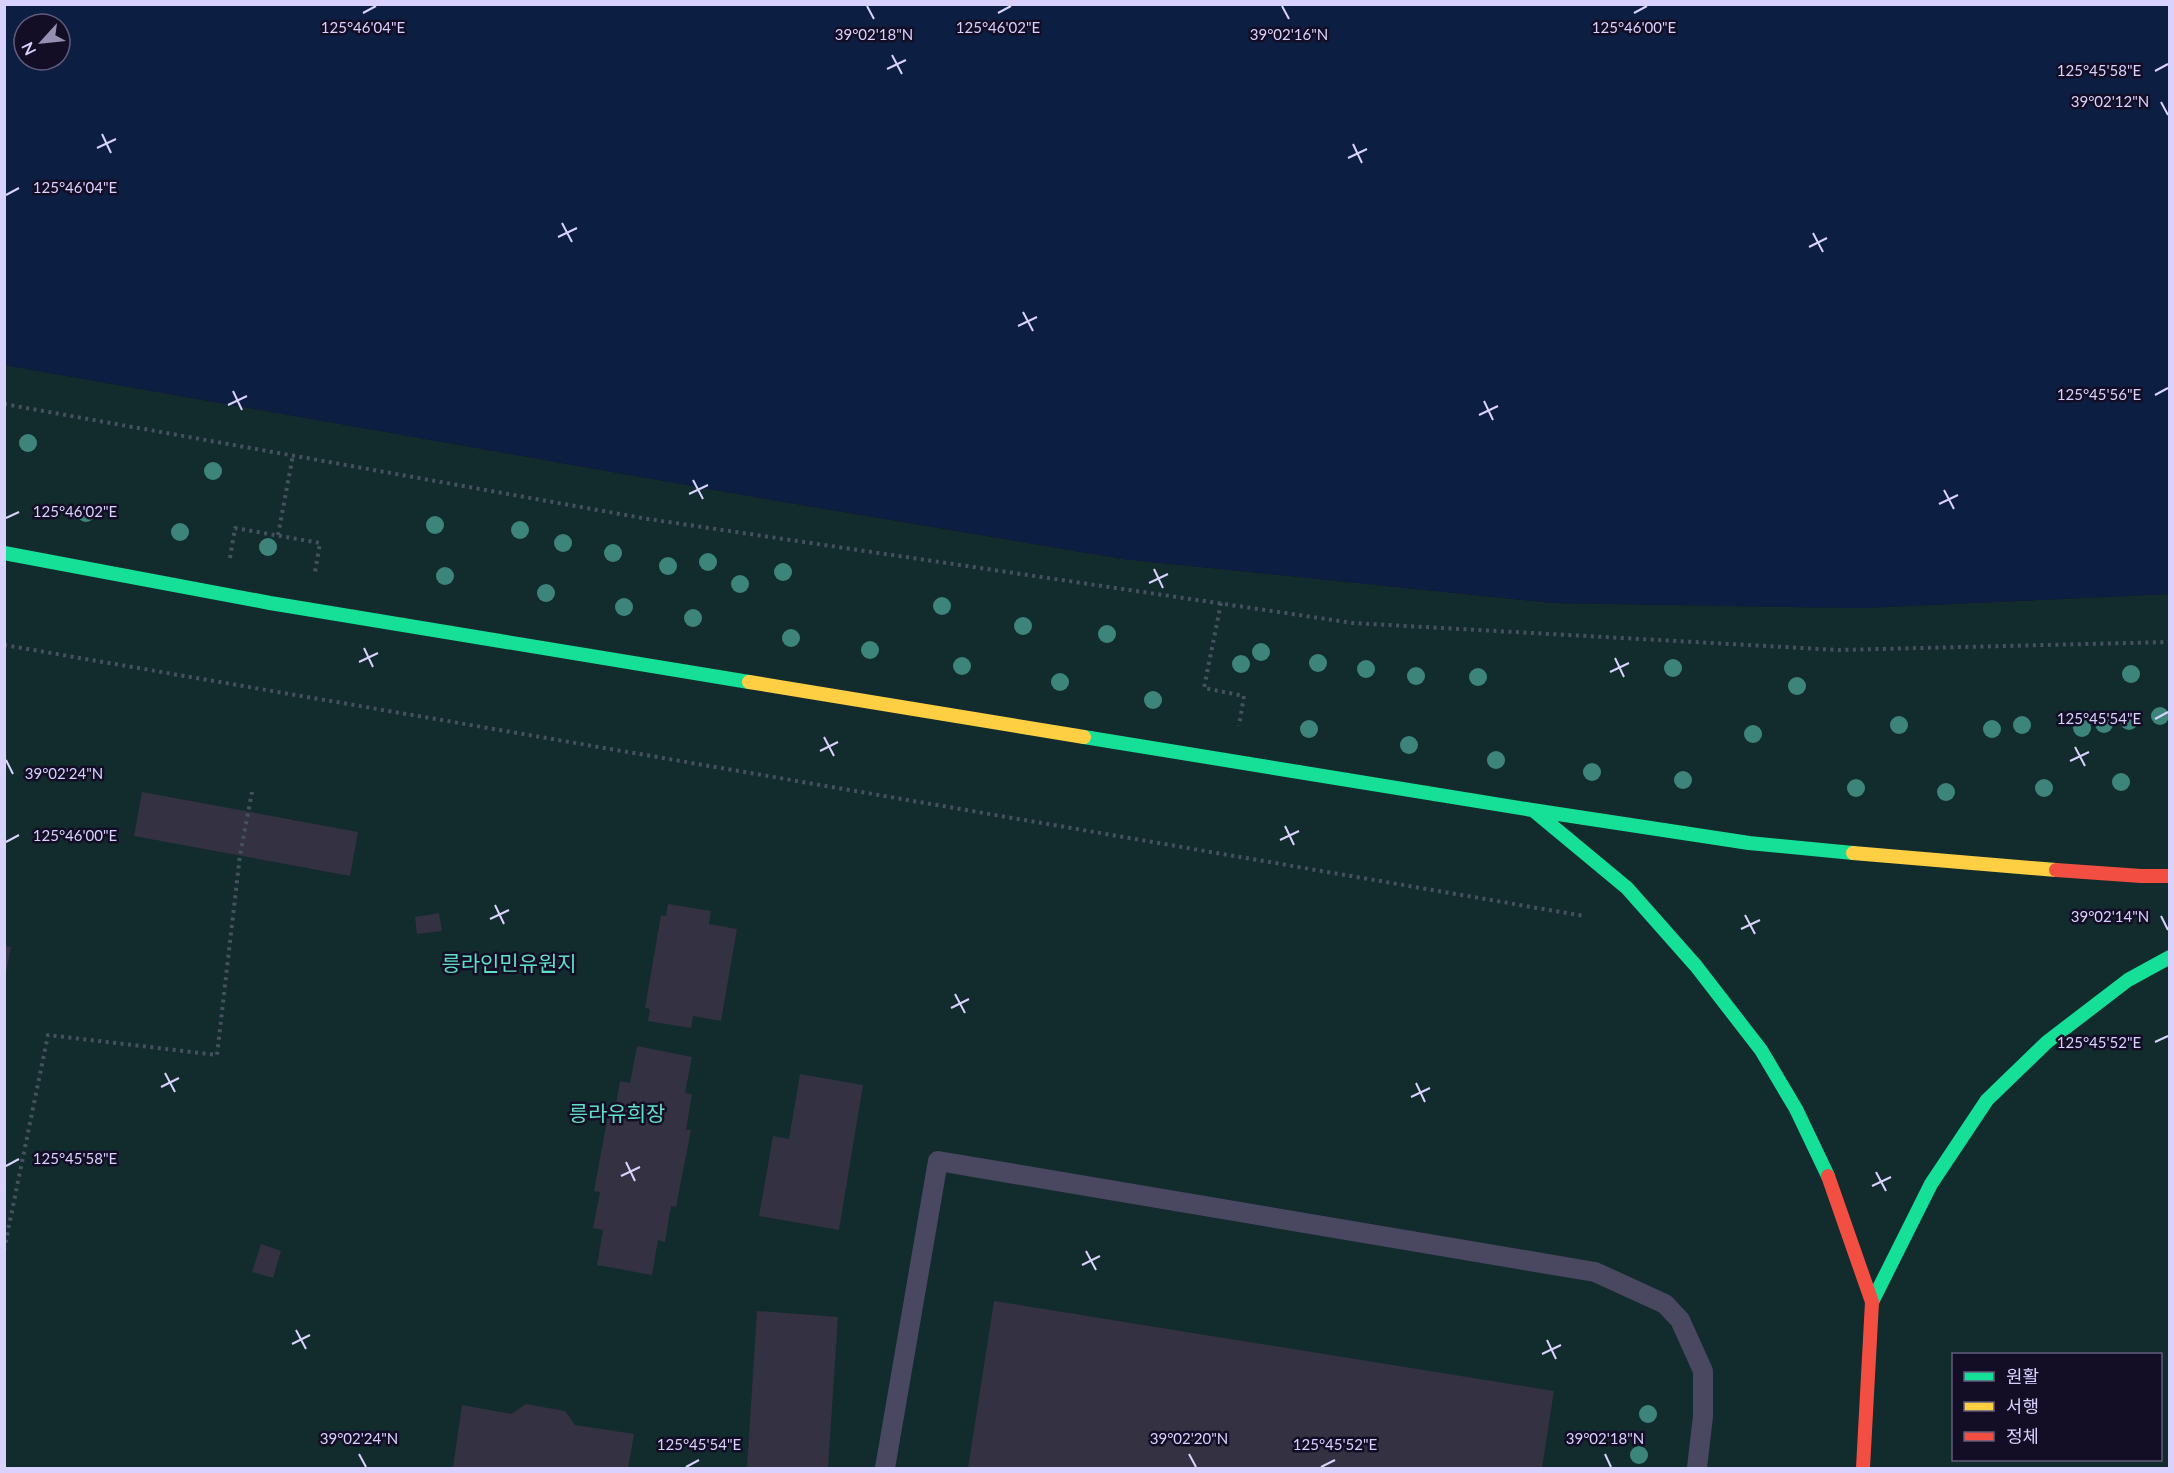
<svg xmlns="http://www.w3.org/2000/svg" width="2174" height="1473" font-family="Lato,'Noto Sans KR',sans-serif">
<style>
.green{fill:#122b2d;fill-rule:evenodd}
.water{fill:#0d1e43;fill-rule:evenodd}
.building{fill:#343142}
.lines{fill:none;stroke-linecap:round;stroke-linejoin:round}
.path{stroke:#465160;stroke-width:4;stroke-dasharray:3 4.5;stroke-linecap:butt}
.lane{stroke:#4a4861;stroke-width:20}
.fast{stroke:#16e098;stroke-width:14}
.slow{stroke:#ffcf43;stroke-width:14}
.jam{stroke:#f24e42;stroke-width:14}
.tree{fill:#3d847a}
.ticks{fill:none;stroke:#d9d2ff;stroke-width:2}
.labels{text-anchor:middle;stroke-width:5;stroke-linejoin:round;paint-order:stroke}
.park-label{font-size:21px;fill:#5de0c4;stroke:#130e25}
.ticks-label{font-size:15px;text-anchor:middle;fill:#d9d2ff;stroke:#130e25;stroke-width:5;stroke-linejoin:round;paint-order:stroke}
</style>
<rect width="100%" height="100%" fill="#161320"/>
<path class="green" d="M5,365L767,499L1123,559L1553,603L1861,608L2169,594V1468H5ZM1954,1354H2160V1460H1954Z"/>
<path class="water" d="M4,5H2169V594L1861,608L1553,603L1123,559L767,499L5,365ZM24,24H60V60H24Z"/>
<path class="building" d="M142,792L358,832L350,876L134,836Z
M668,904L711,911L709,924L737,929L721,1021L693,1016L691,1028L648,1021L650,1009L645,1008L661,915L666,916Z
M439,913L442,931L417,934L415,917Z
M5,946L11,947L6,973H5Z
M637,1046L692,1057L685,1093L692,1094L686,1130H691L676,1207L671,1206L665,1242L658,1240L652,1275L597,1265L603,1230L593,1228L600,1192L594,1191L608,1115L614,1116L620,1081L630,1083Z
M800,1074L863,1085L839,1230L759,1216L773,1136L789,1139Z
M261,1244L281,1251L273,1278L252,1272Z
M994,1301L1554,1391L1542,1468H968Z
M757,1311L838,1317L828,1468H747Z
M526,1404L565,1411L575,1425L634,1434L628,1468L453,1467L462,1405L511,1414Z"/>
<g class="lines">
<path class="path" d="M4,404L648,519L1353,623L1838,650L2170,642
M278,535L293,455
M230,558L235,528L320,543L315,572
M1221,603L1204,688L1244,696L1239,726
M4,645L1584,916
M4,1250L48,1035L217,1055L240,855L252,792"/>
<path class="lane" d="M885,1468L938,1161L1595,1272L1665,1304L1680,1320L1703,1371V1416L1697,1468"/>
<path class="fast" d="M4,553L270,603L749,682
M1084,737L1532,810L1749,843L1853,853
M1533,810L1627,888L1696,966L1761,1050L1796,1109L1828,1176
M1872,1302L1931,1184L1987,1100L2047,1042L2128,980L2170,957"/>
<path class="slow" d="M749,682L1084,737
M1853,853L2056,870"/>
<path class="jam" d="M2056,870L2141,876H2170
M1828,1176L1872,1302L1863,1468"/>
</g>
<g class="tree">
<circle cx="28" cy="443" r="9"/>
<circle cx="213" cy="471" r="9"/>
<circle cx="86" cy="513" r="9"/>
<circle cx="435" cy="525" r="9"/>
<circle cx="520" cy="530" r="9"/>
<circle cx="180" cy="532" r="9"/>
<circle cx="563" cy="543" r="9"/>
<circle cx="268" cy="547" r="9"/>
<circle cx="613" cy="553" r="9"/>
<circle cx="708" cy="562" r="9"/>
<circle cx="668" cy="566" r="9"/>
<circle cx="783" cy="572" r="9"/>
<circle cx="445" cy="576" r="9"/>
<circle cx="740" cy="584" r="9"/>
<circle cx="546" cy="593" r="9"/>
<circle cx="942" cy="606" r="9"/>
<circle cx="624" cy="607" r="9"/>
<circle cx="693" cy="618" r="9"/>
<circle cx="1023" cy="626" r="9"/>
<circle cx="1107" cy="634" r="9"/>
<circle cx="791" cy="638" r="9"/>
<circle cx="870" cy="650" r="9"/>
<circle cx="1261" cy="652" r="9"/>
<circle cx="1318" cy="663" r="9"/>
<circle cx="1241" cy="664" r="9"/>
<circle cx="962" cy="666" r="9"/>
<circle cx="1673" cy="668" r="9"/>
<circle cx="1366" cy="669" r="9"/>
<circle cx="2131" cy="674" r="9"/>
<circle cx="1416" cy="676" r="9"/>
<circle cx="1478" cy="677" r="9"/>
<circle cx="1060" cy="682" r="9"/>
<circle cx="1797" cy="686" r="9"/>
<circle cx="1153" cy="700" r="9"/>
<circle cx="2160" cy="716" r="9"/>
<circle cx="2129" cy="721" r="9"/>
<circle cx="2104" cy="724" r="9"/>
<circle cx="1899" cy="725" r="9"/>
<circle cx="2022" cy="725" r="9"/>
<circle cx="2082" cy="728" r="9"/>
<circle cx="1309" cy="729" r="9"/>
<circle cx="1992" cy="729" r="9"/>
<circle cx="1753" cy="734" r="9"/>
<circle cx="1409" cy="745" r="9"/>
<circle cx="1496" cy="760" r="9"/>
<circle cx="1592" cy="772" r="9"/>
<circle cx="1683" cy="780" r="9"/>
<circle cx="2121" cy="782" r="9"/>
<circle cx="1856" cy="788" r="9"/>
<circle cx="2044" cy="788" r="9"/>
<circle cx="1946" cy="792" r="9"/>
<circle cx="1648" cy="1414" r="9"/>
<circle cx="1639" cy="1455" r="9"/>
</g>
<path class="ticks" d="M867,6L874,19M1282,6L1289,19M363,13L376,6M998,13L1011,6M1634,13L1647,6M892,55L902,74M887,69L906,60M2155,71L2168,64M2161,102L2168,115M102,134L111,153M1353,144L1362,163M97,148L116,139M1348,158L1367,149M6,195L19,188M562,223L572,242M1813,233L1823,252M558,237L577,228M1809,247L1827,238M1023,312L1033,331M1018,326L1037,317M233,391L242,410M2155,395L2168,388M1484,401L1493,420M228,405L247,396M1479,415L1498,406M693,480L703,499M1944,490L1954,509M689,494L708,485M1939,504L1958,495M6,518L19,512M1154,569L1163,588M1149,583L1168,574M364,648L373,667M1615,658L1624,677M359,662L378,653M1610,672L1629,663M2155,719L2168,712M824,737L834,756M2075,747L2085,766M820,751L838,742M6,760L13,774M2070,761L2089,752M1285,826L1294,845M1280,840L1299,831M6,842L19,835M495,905L504,924M1745,915L1755,934M2161,916L2168,930M490,919L509,910M1741,929L1760,920M955,994L965,1013M951,1008L969,999M2155,1042L2168,1036M165,1073L175,1092M1416,1083L1425,1102M161,1087L179,1078M1411,1097L1430,1088M626,1162L635,1181M6,1166L19,1159M1876,1172L1886,1191M621,1176L640,1167M1872,1186L1891,1177M1086,1251L1096,1270M1082,1265L1100,1256M296,1330L306,1349M1547,1340L1556,1359M292,1344L310,1335M1542,1354L1561,1345M359,1454L366,1467M1189,1454L1196,1467M1605,1454L1611,1467M686,1467L699,1460M1321,1467L1335,1460"/>
<g class="labels">
<g class="park-label">
<text x="509" y="971">릉라인민유원지</text>
<text x="617" y="1121">릉라유희장</text>
</g>
</g>
<g class="ticks-label">
<text x="363" y="33">125°46'04"E</text>
<text x="998" y="33">125°46'02"E</text>
<text x="1634" y="33">125°46'00"E</text>
<text x="874" y="40">39°02'18"N</text>
<text x="1289" y="40">39°02'16"N</text>
<text x="2099" y="76">125°45'58"E</text>
<text x="2110" y="107">39°02'12"N</text>
<text x="75" y="193">125°46'04"E</text>
<text x="2099" y="400">125°45'56"E</text>
<text x="75" y="517">125°46'02"E</text>
<text x="2099" y="724">125°45'54"E</text>
<text x="64" y="779">39°02'24"N</text>
<text x="75" y="841">125°46'00"E</text>
<text x="2110" y="922">39°02'14"N</text>
<text x="2099" y="1048">125°45'52"E</text>
<text x="75" y="1164">125°45'58"E</text>
<text x="359" y="1444">39°02'24"N</text>
<text x="1189" y="1444">39°02'20"N</text>
<text x="1605" y="1444">39°02'18"N</text>
<text x="699" y="1450">125°45'54"E</text>
<text x="1335" y="1450">125°45'52"E</text>
</g>
<rect width="2174" height="1473" fill="none" stroke="#d9d2ff" stroke-width="12"/>
<rect x="1952" y="1353" width="210" height="108" fill="#130e25" stroke="#625c7c" stroke-width="1.5"/>
<rect x="1964" y="1372" width="30" height="9" fill="#16e098" stroke="#625c7c" stroke-width="1.5"/>
<text x="2006" y="1383" font-size="18" fill="#d9d2ff">원활</text>
<rect x="1964" y="1402" width="30" height="9" fill="#ffcf43" stroke="#625c7c" stroke-width="1.5"/>
<text x="2006" y="1413" font-size="18" fill="#d9d2ff">서행</text>
<rect x="1964" y="1432" width="30" height="9" fill="#f24e42" stroke="#625c7c" stroke-width="1.5"/>
<text x="2006" y="1443" font-size="18" fill="#d9d2ff">정체</text>
<g transform="translate(42 42) rotate(243)"><circle r="28" fill="#130e25" stroke="#625c7c" stroke-width="1.5"/>
<path d="M0-4.5L10 22L0 15L-10 22Z" fill="#958fb1"/>
<text y="-9" font-size="16" font-weight="bold" text-anchor="middle" fill="#d9d2ff">N</text>
</g>
</svg>
